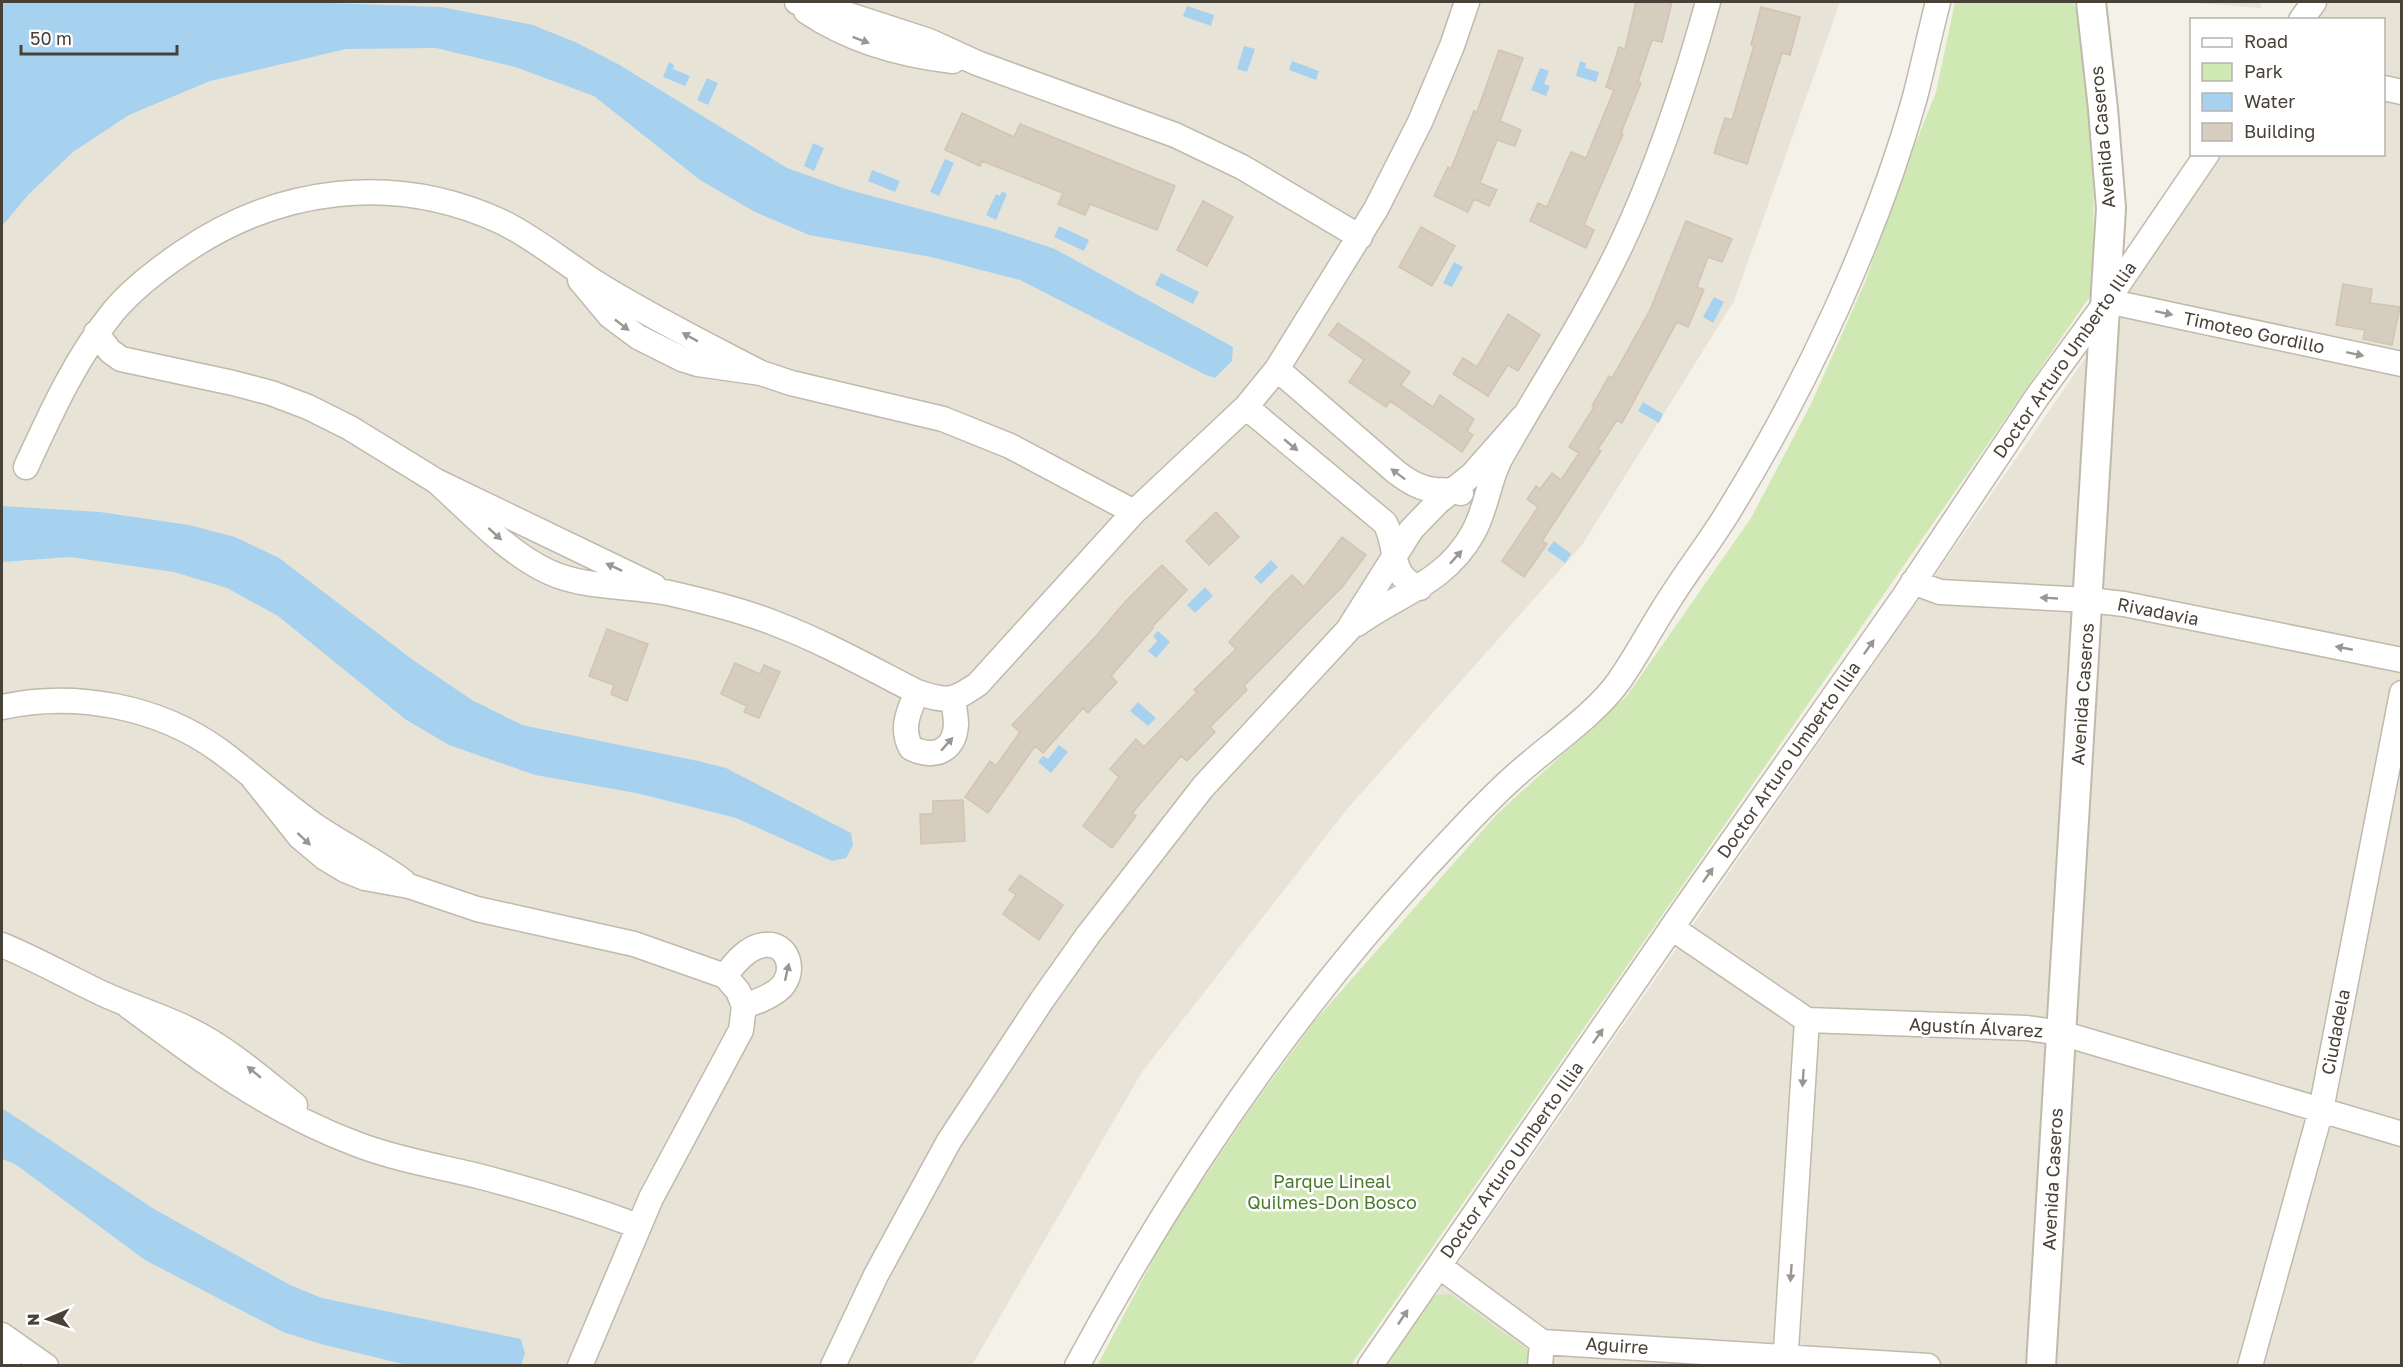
<svg xmlns="http://www.w3.org/2000/svg" width="2403" height="1367" font-family="'Golos Text',sans-serif">
<style>
.residential{fill:#e8e3d7}
.green{fill:#d0e8b3}
.parking{fill:#e6e4e1}
.water{fill:#a7d2ef}
.building{fill:#d6cdbf;stroke:#d1c4b2;stroke-width:1.5}
.lines{fill:none;stroke-linecap:round;stroke-linejoin:round}
.minor-casing{stroke:#c0b9ac;stroke-width:27}
.tertiary-casing{stroke:#c0b9ac;stroke-width:32}
.minor{stroke:#fff;stroke-width:24}
.tertiary{stroke:#fff;stroke-width:28}
.oneway{fill:#9a9692}
.labels{text-anchor:middle;stroke-width:5;stroke-linejoin:round;paint-order:stroke}
.street-label{font-size:18px;fill:#484138;stroke:#fff}
.park-label{font-size:18px;fill:#49792b;stroke:#fff}
</style>
<rect width="100%" height="100%" fill="#f4f1e9"/>
<path class="residential" d="M2,2H1840L1734,301L1582,545L1348,808L1142,1072L972,1365L2,1366Z
M2325,2H2401V1365L1387,1366L2065,388L2221,155L2384,154V20L2313,19Z"/>
<path class="green" d="M1955,2H2073L2076,10L2094,130L2093,292L1351,1365L1097,1366L1167,1233L1245,1117L1313,1023L1498,813L1626,697L1751,518L1811,404L1865,282L1905,170L1936,92Z
M1450,1294L1529,1351L1528,1365L1383,1366L1432,1296Z"/>
<path class="parking" d="M2185,2H2261V8Z"/>
<path class="water" d="M2,2H304L442,7L533,25L575,42L618,64L787,168L846,189L998,230L1055,249L1233,347L1232,361L1215,378L1206,375L1020,280L931,257L809,235L755,212L700,180L594,96L515,67L436,48L346,49L210,81L129,115L73,152L29,194L2,226Z
M1187,6L1214,15L1211,26L1183,16Z
M1244,46L1255,49L1247,72L1237,69Z
M1292,61L1319,71L1316,80L1289,70Z
M1580,61L1586,63L1585,68L1599,72L1596,82L1576,76Z
M669,62L674,65L673,69L690,76L685,86L663,77Z
M1540,68L1549,71L1544,84L1550,86L1546,96L1531,90Z
M707,78L718,83L708,105L697,100Z
M813,143L824,148L814,171L804,166Z
M945,159L954,163L939,196L930,192Z
M872,170L900,181L895,192L868,181Z
M1002,191L1007,194L996,220L986,215L996,194L1000,196Z
M1059,226L1089,240L1084,251L1054,237Z
M1454,262L1463,267L1452,287L1443,283Z
M1161,273L1199,292L1193,304L1155,285Z
M1714,297L1724,302L1713,323L1703,317Z
M1643,402L1663,414L1659,423L1638,411Z
M2,506L100,512L189,525L235,537L279,558L413,660L472,700L522,725L698,761L726,768L851,833L853,845L846,858L832,861L736,818L636,793L535,775L449,745L405,719L278,616L227,588L174,572L70,557L2,562Z
M1554,541L1571,554L1565,563L1547,550Z
M1271,560L1278,567L1261,584L1254,577Z
M1205,587L1213,596L1195,613L1187,605Z
M1158,631L1170,642L1156,658L1148,651L1157,641L1153,636Z
M1138,702L1156,718L1148,726L1130,711Z
M1059,745L1068,752L1051,773L1038,762L1043,756L1048,759Z
M2,1108L154,1209L290,1285L322,1298L521,1339L525,1354L521,1365H407L321,1344L283,1332L145,1260L15,1164L2,1159Z"/>
<path class="building" d="M1636,2H1672L1662,42L1652,40L1638,82L1641,83L1621,133L1623,134L1584,225L1594,230L1586,248L1530,221L1538,203L1547,207L1571,152L1586,158L1614,90L1606,87L1619,47L1625,49Z
M1761,7L1800,17L1790,55L1782,53L1747,164L1714,153L1725,118L1732,120L1754,46L1751,45Z
M1499,50L1523,58L1500,121L1521,130L1515,146L1497,140L1480,183L1497,190L1489,206L1474,199L1468,212L1434,196L1448,167L1451,169L1474,111L1477,112Z
M962,113L1014,137L1020,124L1175,186L1157,230L1090,204L1085,215L1058,204L1063,193L982,161L980,166L945,150Z
M1203,201L1233,217L1207,266L1177,250Z
M1686,221L1732,239L1722,262L1708,257L1697,287L1704,290L1688,327L1677,322L1622,423L1617,420L1598,449L1601,451L1542,541L1547,544L1524,577L1502,561L1538,507L1527,499L1536,486L1540,489L1552,473L1561,480L1579,453L1569,447L1594,407L1592,406L1609,376L1612,378L1650,310Z
M1421,227L1455,246L1432,286L1399,267Z
M2343,284L2372,289L2370,303L2400,307L2392,345L2363,339L2365,330L2336,325Z
M1508,314L1540,335L1518,371L1508,365L1488,396L1453,374L1463,358L1477,367Z
M1338,323L1410,372L1401,385L1433,407L1440,395L1474,419L1467,431L1473,435L1462,452L1390,401L1386,407L1349,382L1364,360L1329,335Z
M1216,512L1239,537L1209,565L1186,541Z
M1342,537L1366,555L1343,586L1244,686L1247,690L1210,727L1215,732L1187,761L1181,756L1132,813L1136,816L1112,848L1083,826L1119,777L1110,769L1136,739L1144,747L1197,692L1194,690L1236,649L1229,642L1271,596L1292,575L1304,587Z
M1162,565L1187,590L1152,627L1153,628L1111,676L1117,682L1088,713L1083,708L1043,753L1035,746L988,813L965,797L990,761L996,766L1020,732L1012,725L1097,635L1124,603Z
M607,629L648,644L627,701L611,694L614,685L589,676Z
M735,663L760,674L764,665L780,672L759,718L744,712L747,706L721,694Z
M963,800L965,841L921,844L920,814H933V801Z
M1020,875L1063,905L1039,940L1003,914L1016,895L1009,890Z"/>
<g class="lines">
<defs>
<path id="minor" d="M797,2L831,9L929,41L977,63L1175,135L1242,167L1360,237
M806,11C850,41 901,55 953,61
M2301,20L2314,2
M2384,88L2402,92
M580,280L610,316L638,337L682,359L698,364L761,373L791,383L943,419L1010,446L1134,512
M2107,301L2402,364
M96,333L110,351L121,359L233,383L271,393L308,407L350,428L436,481L654,586
M1277,369L1396,472C1408,481 1420,489 1436,490C1445,490 1452,490 1461,493
M1246,407L1385,523C1399,548 1387,576 1420,588
M26,467C51,413 75,359 113,312C132,289 157,270 182,253C278,187 394,172 502,222C537,239 568,266 601,286C653,318 707,345 761,373
M436,481C471,512 506,552 549,572C586,589 630,585 669,593C704,601 741,610 774,623C824,642 870,668 917,692C947,702 952,702 978,684L1134,512L1246,407L1277,369L1376,209L1420,122L1452,46L1467,2
M1913,582L1940,592L2088,600L2124,604L2402,660
M1357,624C1400,593 1445,583 1473,533C1486,510 1488,483 1500,459C1540,388 1585,320 1621,245C1658,167 1685,85 1708,2
M917,692C909,711 900,728 911,748C933,759 955,752 956,724C956,716 954,707 953,699
M2,707C75,691 158,706 220,751C252,775 282,802 314,825C343,845 375,860 403,881
M253,778L300,837L325,858L345,870L365,878L409,886L477,909L634,944L725,976L738,991L744,1006L741,1030L651,1198L580,1366
M1672,928L1807,1020L2027,1028L2061,1033L2402,1134
M2,945C34,958 62,974 93,989C124,1005 159,1014 190,1030C230,1050 261,1078 295,1105
M725,976C734,964 747,947 764,945C789,941 798,975 778,990C768,998 756,1002 744,1006
M127,1005C202,1061 270,1112 359,1145C399,1160 442,1167 482,1177C535,1191 587,1207 638,1226
M1439,1266L1542,1342L1928,1366
M2,1335L46,1366
M2,1360L9,1366
M833,1366L876,1275L949,1141L1042,1000L1088,935L1203,787L1348,630L1411,530L1438,502L1473,474L1523,417
M1077,1366C1173,1187 1287,1019 1424,869C1454,837 1483,804 1516,775C1547,747 1596,714 1619,681C1638,654 1653,624 1671,597C1690,567 1712,539 1730,509C1806,386 1876,236 1915,97C1923,66 1930,33 1938,2
M1370,1366L1686,907L1903,598L2037,397L2107,301L2207,154
M1540,1366L1542,1342
M1785,1366L1807,1020
M2250,1366L2321,1110L2402,693"/>
<path id="tertiary" d="M2041,1366L2111,208L2103,109L2091,2"/>
</defs>
<use href="#minor" class="minor-casing"/>
<use href="#tertiary" class="tertiary-casing"/>
<use href="#minor" class="minor"/>
<use href="#tertiary" class="tertiary"/>
</g>
<defs><path id="oneway-solid" d="M-6-.8H1V-3.2L6.5 0L1 3.2V.8H-6Z" transform="scale(1.5)"/></defs>
<g class="oneway">
<use href="#oneway-solid" transform="translate(861 40) rotate(21)"/>
<use href="#oneway-solid" transform="translate(2164 313) rotate(12)"/>
<use href="#oneway-solid" transform="translate(622 325) rotate(38)"/>
<use href="#oneway-solid" transform="translate(690 337) rotate(-151)"/>
<use href="#oneway-solid" transform="translate(2355 354) rotate(12)"/>
<use href="#oneway-solid" transform="translate(1291 445) rotate(40)"/>
<use href="#oneway-solid" transform="translate(1398 474) rotate(-143)"/>
<use href="#oneway-solid" transform="translate(495 534) rotate(42)"/>
<use href="#oneway-solid" transform="translate(1456 557) rotate(-48)"/>
<use href="#oneway-solid" transform="translate(614 567) rotate(-155)"/>
<use href="#oneway-solid" transform="translate(2049 598) rotate(-177)"/>
<use href="#oneway-solid" transform="translate(1869 647) rotate(-55)"/>
<use href="#oneway-solid" transform="translate(2344 648) rotate(-169)"/>
<use href="#oneway-solid" transform="translate(947 744) rotate(-49)"/>
<use href="#oneway-solid" transform="translate(304 839) rotate(43)"/>
<use href="#oneway-solid" transform="translate(1708 875) rotate(-55)"/>
<use href="#oneway-solid" transform="translate(787 972) rotate(-77)"/>
<use href="#oneway-solid" transform="translate(1598 1036) rotate(-55)"/>
<use href="#oneway-solid" transform="translate(254 1072) rotate(-140)"/>
<use href="#oneway-solid" transform="translate(1803 1078) rotate(94)"/>
<use href="#oneway-solid" transform="translate(1791 1273) rotate(94)"/>
<use href="#oneway-solid" transform="translate(1403 1317) rotate(-56)"/>
</g>
<g class="labels">
<g class="street-label">
<text transform="translate(2103 137) rotate(-95)" y="6">Avenida Caseros</text>
<text transform="translate(2254 333) rotate(12)" y="6">Timoteo Gordillo</text>
<text transform="translate(2065 360) rotate(-55)" y="6">Doctor Arturo Umberto Illia</text>
<text transform="translate(2158 612) rotate(11)" y="6">Rivadavia</text>
<text transform="translate(2083 694) rotate(-86)" y="6">Avenida Caseros</text>
<text transform="translate(1789 760) rotate(-55)" y="6">Doctor Arturo Umberto Illia</text>
<text transform="translate(1976 1028) rotate(3)" y="6">Agustín Álvarez</text>
<text transform="translate(2336 1032) rotate(-79)" y="6">Ciudadela</text>
<text transform="translate(1512 1160) rotate(-55)" y="6">Doctor Arturo Umberto Illia</text>
<text transform="translate(2053 1179) rotate(-87)" y="6">Avenida Caseros</text>
<text transform="translate(1617 1346) rotate(4)" y="6">Aguirre</text>
</g>
<g class="park-label">
<text x="1332" y="1188">Parque Lineal<tspan x="1332" dy="21">Quilmes-Don Bosco</tspan></text>
</g>
</g>
<rect width="2403" height="1367" fill="none" stroke="#484138" stroke-width="6"/>
<rect x="2190" y="18" width="195" height="138" fill="#ffffff" stroke="#b6b3af" stroke-width="1.5"/>
<rect x="2202" y="38" width="30" height="9" fill="#ffffff" stroke="#b6b3af" stroke-width="1.5"/>
<text x="2244" y="48" font-size="18" fill="#484138">Road</text>
<rect x="2202" y="63" width="30" height="18" fill="#d0e8b3" stroke="#b6b3af" stroke-width="1.5"/>
<text x="2244" y="78" font-size="18" fill="#484138">Park</text>
<rect x="2202" y="93" width="30" height="18" fill="#a7d2ef" stroke="#b6b3af" stroke-width="1.5"/>
<text x="2244" y="108" font-size="18" fill="#484138">Water</text>
<rect x="2202" y="123" width="30" height="18" fill="#d6cdbf" stroke="#b6b3af" stroke-width="1.5"/>
<text x="2244" y="138" font-size="18" fill="#484138">Building</text>
<g transform="translate(48 1319) rotate(268)" stroke="#ffffff" stroke-width="4.5" paint-order="stroke">
<path d="M0-4.5L10 22L0 15L-10 22Z" fill="#484138"/>
<text y="-9" font-size="16" font-weight="bold" text-anchor="middle" fill="#484138">N</text>
</g>
<path d="M21 45v9h156v-9" fill="none" stroke="#484138" stroke-width="3"/>
<text x="30" y="45" font-size="18" fill="#484138" stroke="#ffffff" stroke-width="4.5" paint-order="stroke">50 m</text>
</svg>
